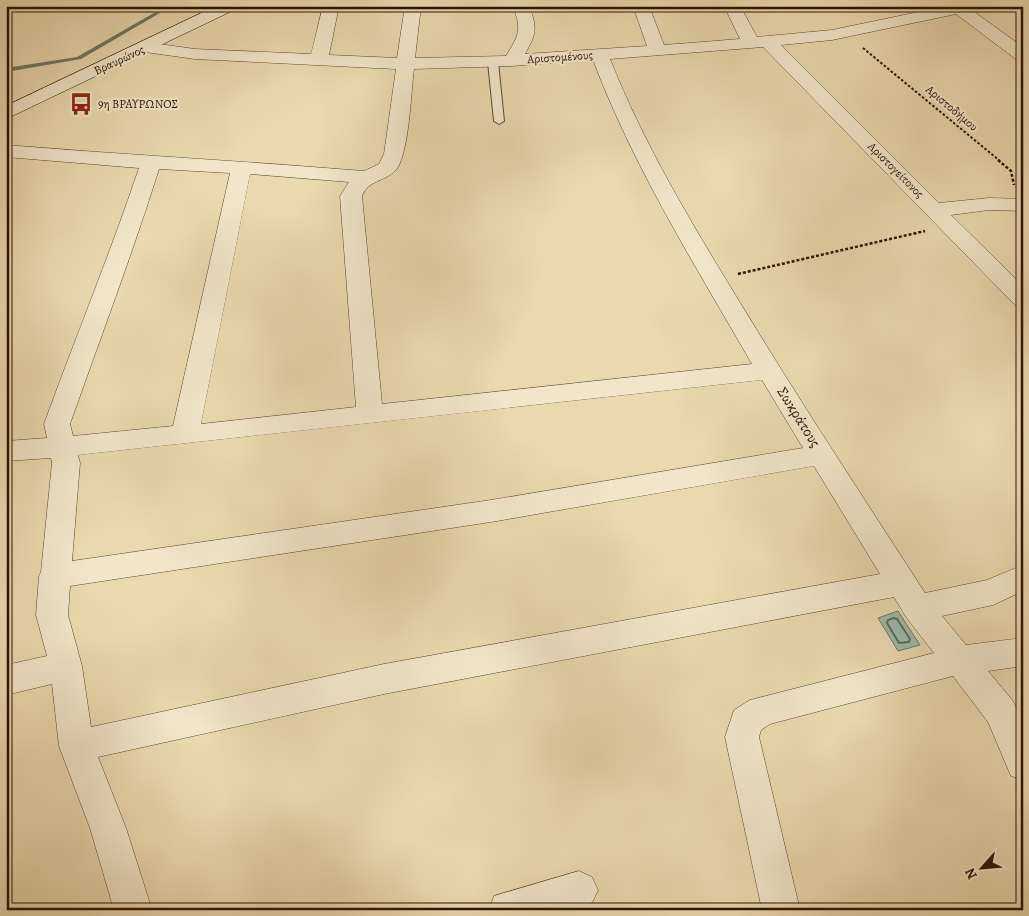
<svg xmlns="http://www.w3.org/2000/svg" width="1029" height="916" font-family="Alegreya,serif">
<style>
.water{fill:#98baac;stroke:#6c7769}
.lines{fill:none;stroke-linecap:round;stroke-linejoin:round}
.shore{stroke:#606658;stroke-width:2}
.stream{fill:#6c7769;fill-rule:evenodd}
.lane-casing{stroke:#59442f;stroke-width:2}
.street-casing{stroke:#59442f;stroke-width:1}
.secondary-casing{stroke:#291205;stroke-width:1}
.path-far1{stroke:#291205;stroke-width:2;stroke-dasharray:2.5 2;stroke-linecap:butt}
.path{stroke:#291205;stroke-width:2.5;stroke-dasharray:3 2;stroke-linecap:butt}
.lane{fill:#f1e6ca;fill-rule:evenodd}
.street{fill:#f1e6ca;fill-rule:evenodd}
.secondary{fill:#f1e6ca;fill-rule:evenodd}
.labels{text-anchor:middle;stroke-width:4.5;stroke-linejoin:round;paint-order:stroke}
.far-street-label{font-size:12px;fill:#291205;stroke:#f1e6ca}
.far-poi-label{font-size:12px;fill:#291205;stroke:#f1e6ca;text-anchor:start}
.street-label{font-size:15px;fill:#291205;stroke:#f1e6ca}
</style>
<rect width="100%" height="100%" fill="#ead9ae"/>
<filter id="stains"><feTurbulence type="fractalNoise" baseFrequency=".004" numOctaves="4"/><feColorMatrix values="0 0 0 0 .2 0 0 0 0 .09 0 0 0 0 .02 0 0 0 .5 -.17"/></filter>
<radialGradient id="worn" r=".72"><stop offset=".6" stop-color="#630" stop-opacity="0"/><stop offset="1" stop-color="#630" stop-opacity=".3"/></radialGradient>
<path class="water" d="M898,611L920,645L898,651L878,618Z"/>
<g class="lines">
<path class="shore" d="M894,618L897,619L910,639L909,642L899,643L887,623L888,620Z"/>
<path class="stream" d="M166,6H172L81,59L6,72V68L77,57Z"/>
<defs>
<path id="lane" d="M493,59L498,62L504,121L499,124L494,121L488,62Z"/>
<path id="street" d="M323,6H339L329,55L397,58L405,6H421L415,58L506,56C519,35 522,30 513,6H529C538,29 536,34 525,54L647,46L633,6H649L664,45L740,39L724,6H740L757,37L832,30L947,6H980L978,9L973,11L1023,47V61L1017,60L956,14L832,40L781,45L939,203L989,198L1023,199V211L989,210L951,215L1023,286V307L1015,305L763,47L610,59C644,144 689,219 736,296C797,397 861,494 925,593L987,580L1023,565V591L993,605L942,616L966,645L1023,638V666L988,671L1013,701L1023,723V780L1011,776L988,722L953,676L770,724L761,730L759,737L800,910H762L725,737L734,710L750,700L934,653L906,617L894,597L384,694L98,757L126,828L152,910H114L90,828L59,746L52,684L6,695V665L47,656L36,615L39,576L41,572L52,463L51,458L6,461V441L47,438L44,424C75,339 110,254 139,168L6,157V145C126,155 245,161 364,171L379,164L384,154L396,69L195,59L145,52L139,51L136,47L139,43L145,42L195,49L311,54ZM593,60C634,168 695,265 752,364L382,404L362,196C368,180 384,182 395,171C409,158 411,91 414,69L512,66ZM159,169L230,173L173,426L73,436L70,424C100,339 132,255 159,169ZM250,174L349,182L340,196L356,407L201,424ZM762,380L803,448L491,500L72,561L80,463L78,455ZM814,466L880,574L384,664L91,727L82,666L68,615L70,586L491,522Z
M579,871L592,877L598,890L592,903L577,910H489L494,896Z"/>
<path id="secondary" d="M216,6H238L236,9L6,119V106Z"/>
</defs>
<use href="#lane" class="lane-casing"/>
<use href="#street" class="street-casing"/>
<use href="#secondary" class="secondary-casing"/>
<path class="path-far1" d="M863,48L1000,161"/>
<path class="path" d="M998,160L1011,171L1014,185
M738,274L925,231"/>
<use href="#lane" class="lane"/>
<use href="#street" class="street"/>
<use href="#secondary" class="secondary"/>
</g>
<defs>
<symbol id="bus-bare" viewBox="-9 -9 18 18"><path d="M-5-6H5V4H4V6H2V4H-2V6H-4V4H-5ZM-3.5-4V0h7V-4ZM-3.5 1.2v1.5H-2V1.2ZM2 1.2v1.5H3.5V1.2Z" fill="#8f2418" stroke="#f1e6ca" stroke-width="2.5" paint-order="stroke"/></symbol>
</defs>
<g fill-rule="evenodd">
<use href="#bus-bare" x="65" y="88" width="32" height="32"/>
</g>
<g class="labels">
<g class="far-street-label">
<text transform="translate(560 57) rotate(-4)" y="4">Αριστομένους</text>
<text transform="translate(119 60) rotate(-25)" y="4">Βραυρώνος</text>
<text transform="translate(952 108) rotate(40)" y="4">Αριστοδήμου</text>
<text transform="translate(896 170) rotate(45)" y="4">Αριστογείτονος</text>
</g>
<g class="far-poi-label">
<text x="98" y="108">9η ΒΡΑΥΡΩΝΟΣ</text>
</g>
<g class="street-label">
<text transform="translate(799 417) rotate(58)" y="5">Σωκράτους</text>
</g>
</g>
<rect width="1029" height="916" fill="none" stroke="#ead9ae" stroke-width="25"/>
<rect x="8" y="8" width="1014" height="901" fill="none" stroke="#291205" stroke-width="2.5"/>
<rect x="12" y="12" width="1004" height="891" fill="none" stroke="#291205"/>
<g transform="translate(982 868) rotate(243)" stroke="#f1e6ca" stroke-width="4" paint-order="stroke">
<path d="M0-4L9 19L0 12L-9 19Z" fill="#291205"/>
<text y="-8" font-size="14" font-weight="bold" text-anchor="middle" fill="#291205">N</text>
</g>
<rect width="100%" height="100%" filter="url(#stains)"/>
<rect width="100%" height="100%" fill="url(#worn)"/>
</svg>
